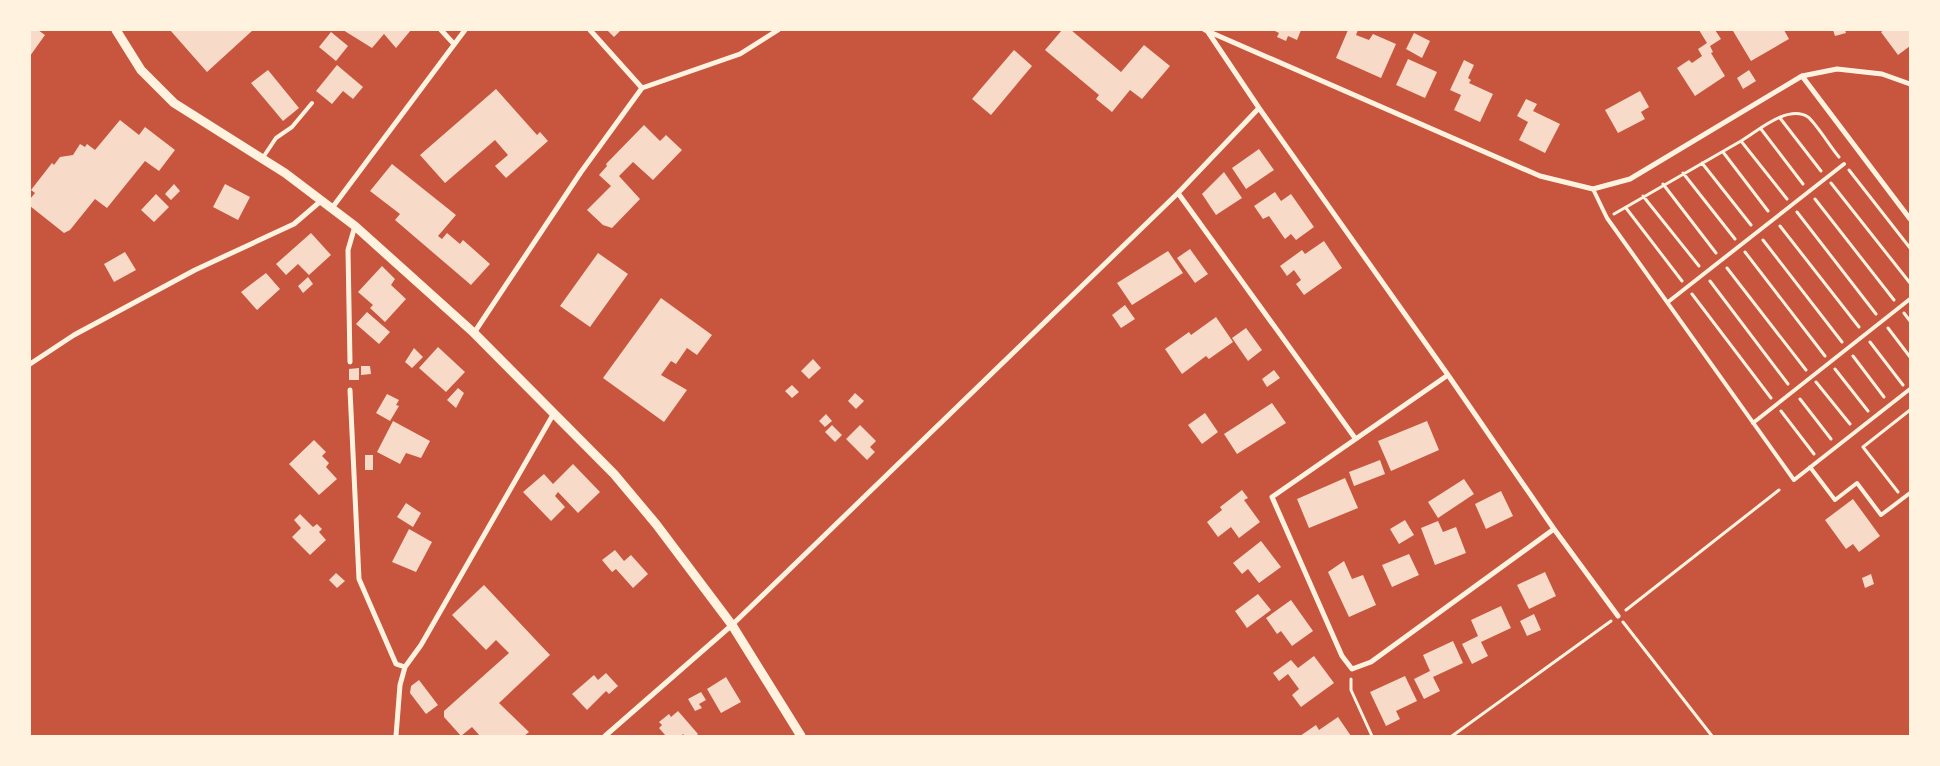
<svg xmlns="http://www.w3.org/2000/svg" width="1940" height="766" font-family="'Golos Text',sans-serif">
<style>
.building{fill:#f7dbc8}
.lines{fill:none;stroke-linecap:round;stroke-linejoin:round}
.path{stroke:#fff3e0;stroke-width:3}
.service{stroke:#fff3e0;stroke-width:4}
.minor{stroke:#fff3e0;stroke-width:5}
.tertiary{stroke:#fff3e0;stroke-width:9}
</style>
<rect width="100%" height="100%" fill="#c8553d"/>
<path class="building" d="M30,30H38L45,35L30,56Z
M170,30H253L207,72Z
M343,30L371,31L411,30L396,48L384,34L372,48Z
M607,30H621L614,37Z
M1062,30H1071L1121,72L1144,45L1170,66L1142,99L1130,90L1112,112L1096,99L1099,95L1045,50Z
M1273,30H1301L1297,40L1288,36L1286,41L1277,37L1279,33Z
M1348,30H1358L1356,35L1369,40L1373,34L1396,44L1381,78L1336,58Z
M1699,30H1715L1721,39L1710,46L1713,52L1711,53L1725,76L1695,96L1677,68L1689,60L1692,63L1702,56L1698,49L1707,43Z
M1735,30H1784L1789,39L1751,61L1733,31Z
M1833,30H1845L1846,33L1835,36Z
M1884,30H1910V46L1898,55L1881,32Z
M331,32L348,46L336,61L319,47Z
M1414,33L1430,41L1422,58L1406,49Z
M1014,50L1032,66L991,115L972,99Z
M1408,59L1437,72L1425,98L1396,85Z
M1464,60L1474,65L1468,78L1471,80L1469,83L1493,94L1480,122L1454,110L1461,95L1450,90Z
M337,65L363,87L353,99L343,91L332,104L316,91Z
M268,70L299,108L283,121L251,83Z
M1749,70L1756,81L1743,89L1737,78Z
M496,89L537,135L540,132L548,141L506,178L495,166L508,155L495,140L445,183L420,155Z
M1640,91L1649,107L1641,112L1645,119L1618,133L1605,110Z
M1526,99L1537,104L1533,111L1560,124L1545,153L1519,140L1528,122L1517,116Z
M120,120L139,135L145,127L175,150L159,171L145,161L107,208L95,199L70,230L64,233L30,206V199L35,193L31,190L52,163L54,165L60,157L73,155L80,144L85,147L87,144L95,150Z
M644,125L660,141L666,135L682,150L653,180L633,162L619,176L640,199L612,228L603,225L587,210L611,186L599,175L607,166L606,164Z
M1259,149L1274,170L1246,189L1232,168Z
M392,164L456,215L438,236L442,239L447,233L460,244L463,240L490,264L471,285L395,220L400,214L370,191Z
M1224,172L1242,198L1216,215L1202,194Z
M174,184L180,191L171,200L165,194Z
M225,184L250,197L238,220L213,207Z
M1275,192L1281,201L1291,194L1314,227L1296,240L1291,234L1285,239L1269,216L1263,219L1254,206Z
M156,194L169,207L154,222L141,210Z
M311,233L331,255L309,275L298,264L286,275L276,264Z
M1324,241L1342,268L1304,295L1296,284L1301,280L1294,270L1287,276L1280,266L1302,250L1305,254Z
M1190,249L1208,274L1195,283L1177,258Z
M1168,251L1183,273L1132,305L1117,283Z
M125,252L136,270L114,282L104,264Z
M598,253L628,274L590,327L560,306Z
M382,266L395,279L391,285L406,299L385,322L370,308L373,305L358,292Z
M266,273L280,289L257,310L241,292Z
M308,277L313,284L303,293L298,286Z
M661,298L712,335L697,355L687,348L676,364L671,361L661,375L687,390L664,422L603,378Z
M1125,305L1135,319L1121,328L1112,315Z
M367,312L390,332L379,344L356,324Z
M1216,317L1233,342L1209,359L1206,356L1182,374L1165,349L1189,332L1191,335Z
M1246,328L1262,350L1248,361L1232,338Z
M438,347L465,372L446,392L419,368Z
M414,348L423,357L412,368L405,362Z
M813,359L821,368L809,379L801,371Z
M361,366H370L371,374L361,375Z
M359,368V380H349V369Z
M1274,370L1280,378L1267,387L1262,379Z
M792,385L799,392L792,398L785,391Z
M458,388L464,393L456,408L447,400Z
M855,393L864,401L856,409L848,401Z
M387,394L399,400L396,405L399,406L390,421L376,413Z
M1272,403L1286,423L1237,454L1224,434Z
M1205,413L1218,432L1202,444L1188,425Z
M826,414L832,421L825,427L819,421Z
M393,421L430,441L421,458L406,453L400,464L377,452Z
M1427,421L1439,450L1391,471L1378,441Z
M832,425L842,435L835,442L825,432Z
M860,425L876,441L870,447L875,452L867,460L846,439Z
M314,440L326,452L322,456L329,463L326,467L337,479L319,495L289,464Z
M365,455H373V470H365Z
M1380,460L1385,474L1354,486L1349,472Z
M573,464L600,492L578,513L558,492L555,496L565,507L551,521L523,492L544,474L553,484Z
M1345,478L1358,508L1309,528L1297,499Z
M1464,479L1474,494L1438,518L1428,502Z
M1242,490L1248,498L1244,500L1260,522L1239,538L1231,527L1218,537L1207,522L1222,510L1220,507Z
M1501,491L1513,516L1486,529L1475,504Z
M1853,499L1880,536L1859,552L1853,544L1846,549L1825,520Z
M406,503L421,513L413,527L397,517Z
M300,514L313,527L317,524L322,529L319,532L326,540L310,555L292,537L301,528L294,520Z
M1405,520L1414,535L1399,544L1390,529Z
M1438,521L1443,532L1456,527L1466,553L1435,565L1421,528Z
M409,529L432,542L416,572L392,562Z
M1261,541L1281,567L1259,583L1248,569L1242,574L1233,563Z
M615,550L624,561L631,555L648,574L633,588L616,569L612,572L602,560Z
M1409,554L1419,575L1392,587L1382,565Z
M1344,561L1352,579L1363,575L1376,605L1349,617L1328,572Z
M1545,572L1556,596L1529,609L1517,585Z
M336,573L345,581L337,588L329,580Z
M1871,574L1874,584L1865,588L1862,578Z
M484,585L550,655L499,703L529,732L524,736H480L472,727L461,736L444,717V711L509,653L496,640L486,650L452,615Z
M1258,594L1271,610L1247,628L1235,611Z
M1291,600L1313,631L1292,646L1281,631L1277,634L1266,618Z
M1501,606L1511,628L1481,642L1488,656L1472,664L1462,644L1478,636L1471,620Z
M1534,614L1541,630L1527,636L1520,621Z
M1453,641L1463,663L1433,677L1440,691L1424,699L1414,679L1430,671L1423,655Z
M1314,656L1334,683L1301,707L1292,695L1299,689L1288,674L1279,681L1273,673L1291,660L1298,668Z
M606,673L618,686L609,694L606,691L587,710L572,694L594,675L598,680Z
M1405,676L1417,701L1396,711L1400,719L1386,726L1370,692Z
M726,677L741,702L721,713L707,689Z
M419,680L438,705L426,714L410,693L411,686Z
M701,692L706,700L699,704L702,708L695,711L688,699Z
M678,711L698,734L696,736H685L683,734L681,736H666L659,728L662,725L659,722L669,714L671,717Z
M1338,717L1351,736H1300L1316,725L1319,730Z"/>
<g class="lines">
<path class="path" d="M1780,118L1821,171
M1761,129L1803,184
M1741,141C1758,131 1788,104 1808,117C1815,122 1832,149 1839,157
M1723,152L1768,211
M1702,163L1751,225
M1849,170L1910,248
M1683,173L1735,239
M1831,183L1910,283
M1663,184L1716,253
M1643,196L1699,266
M1815,199L1894,300
M1626,208L1682,281
M1797,212L1876,314
M1614,214L1741,141L1787,199
M1780,226L1859,327
M1763,240L1842,342
M1745,252L1825,356
M1727,268L1806,370
M1710,281L1788,384
M1692,294L1771,398
M1904,313L1910,321
M1888,328L1910,357
M1870,342L1903,385
M1853,356L1884,397
M1835,369L1868,411
M1816,382L1850,424
M1800,399L1831,439
M1781,411L1814,454
M1898,492L1863,447L1910,410
M1626,610L1779,490
M1623,622L1712,736
M1351,679V690L1372,736
M1452,736L1611,621"/>
<path class="service" d="M262,159L276,138L292,127L312,103
M1593,189L1607,218L1794,480L1910,389
M1668,302L1844,164
M1753,423L1910,299
M1810,467L1835,500L1857,483L1881,515L1910,493"/>
<path class="minor" d="M441,30L453,43
M590,30L642,88
M1205,30L1540,176L1593,189L1630,179L1802,76L1837,69L1882,74L1910,84
M1802,76L1910,219
M642,88L740,54L778,30
M1259,108L1448,375L1554,529L1618,616
M1178,193L1355,438
M332,208L465,30
M474,333L581,172L642,88
M350,362L348,250L355,226
M30,364L74,335L195,270L294,224L322,200
M1448,375L1272,497L1342,656L1352,669L1371,662L1554,529
M350,390L359,579L396,664L405,667
M396,736L400,685L405,667L421,645L554,413
M605,736L732,625L1178,193L1259,108L1208,32"/>
<path class="tertiary" d="M116,30L141,70L174,103L285,173L355,226L474,333L614,474L656,524L732,625L801,736"/>
</g>
<rect width="1940" height="766" fill="none" stroke="#fff3e0" stroke-width="62"/>
</svg>
